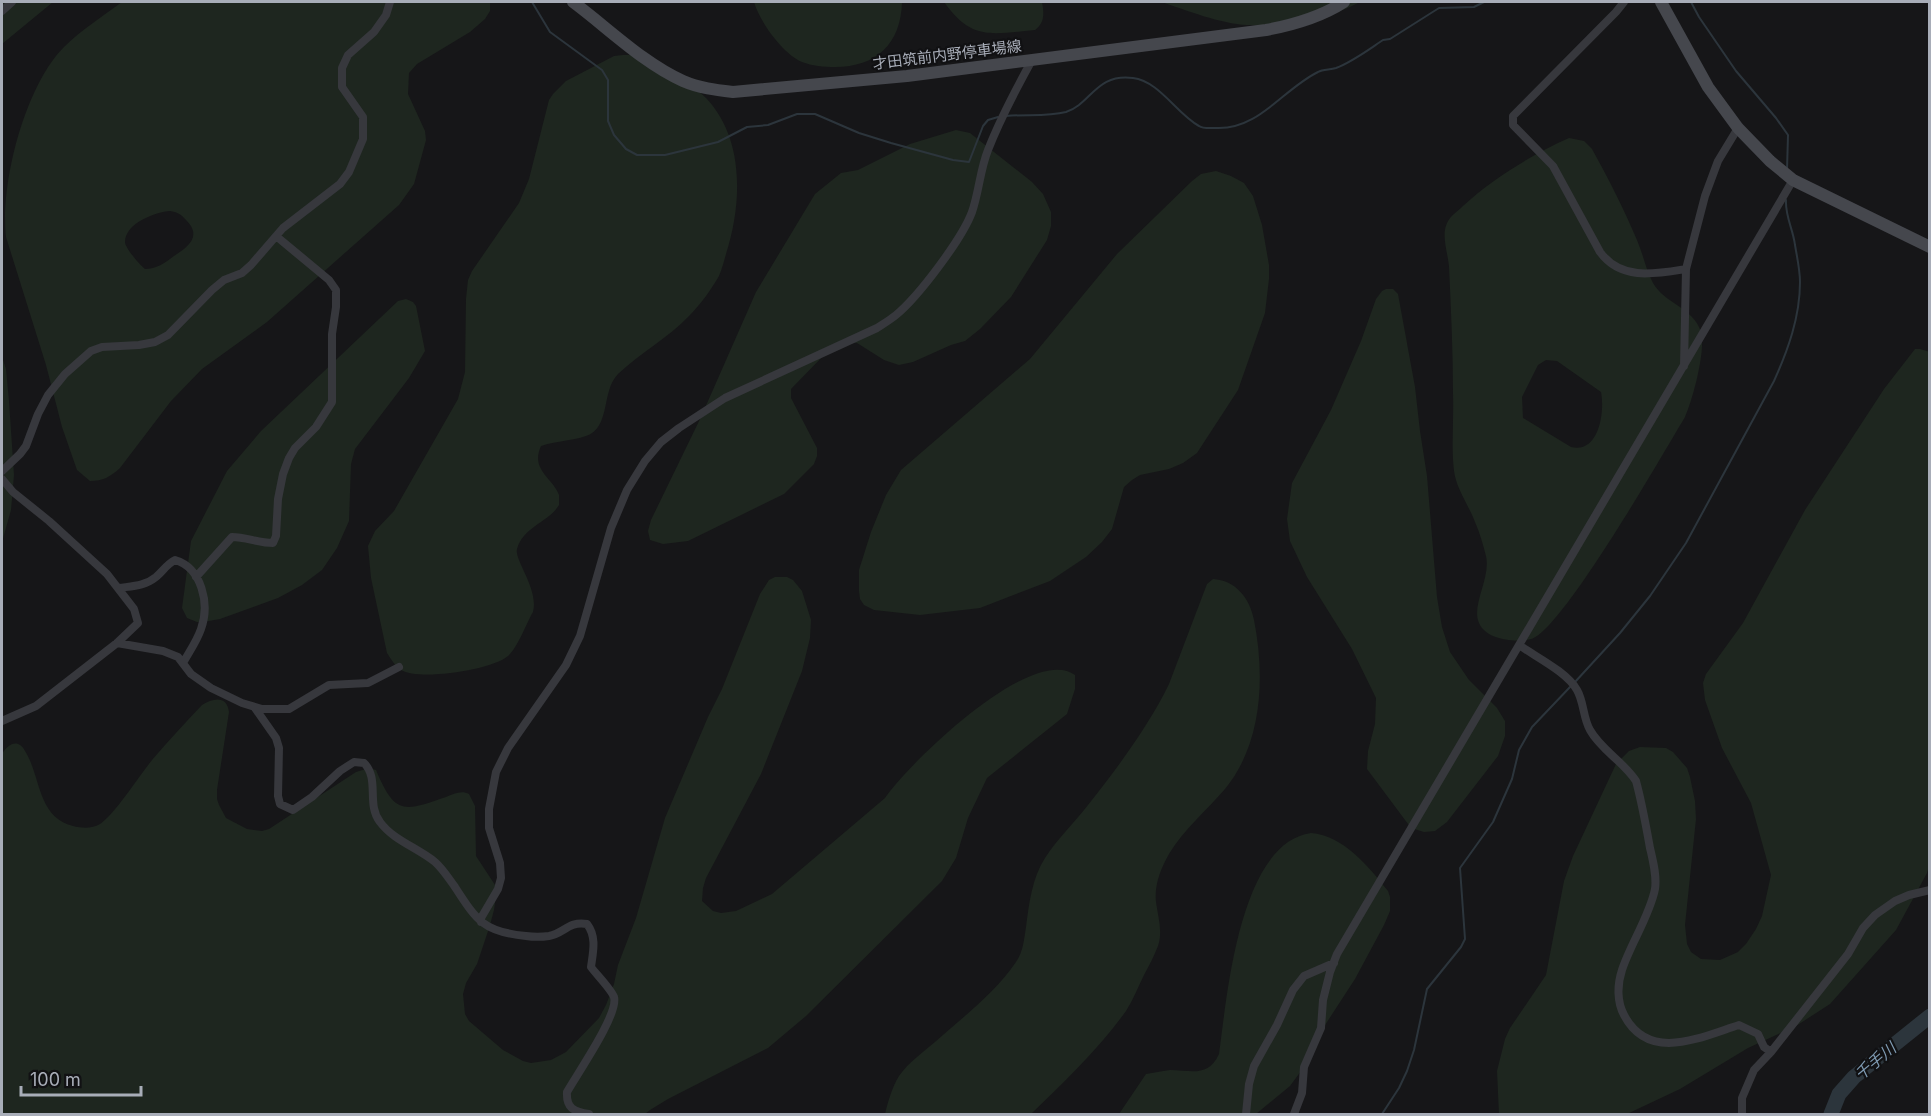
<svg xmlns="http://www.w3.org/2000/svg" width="1931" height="1116" font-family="Inter,'Noto Sans JP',sans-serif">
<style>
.green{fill:#1e261f;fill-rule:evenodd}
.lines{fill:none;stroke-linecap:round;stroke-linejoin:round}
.stream{stroke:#2c353c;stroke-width:2}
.river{stroke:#2c353c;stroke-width:15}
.street{stroke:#37383d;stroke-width:8}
.secondary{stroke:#45474d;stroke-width:12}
.labels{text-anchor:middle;stroke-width:4.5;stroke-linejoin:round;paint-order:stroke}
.street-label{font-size:15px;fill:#a8adb8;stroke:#111113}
.water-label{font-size:16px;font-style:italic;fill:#7f9bb3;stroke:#111113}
</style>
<rect width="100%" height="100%" fill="#161618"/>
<path class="green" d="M2,2H53L2,44Z
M122,2H490V11L485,19L470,32L417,64L409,73L408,94L425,131L426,140L414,184L399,205L267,322L202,369L171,401L120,468C110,477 103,481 90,481L77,470L62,427L46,365L6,237C0,183 25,86 64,47C81,30 103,16 122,2ZM170,211C177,212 181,214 186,220C202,236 189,246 174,256C165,263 156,269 145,269C140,265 125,248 125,242C125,223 156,212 170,211Z
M754,2H902C901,44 876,67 835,67C824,67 812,66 802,62C782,53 760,22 754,2Z
M944,2H1042C1044,13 1045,23 1035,30C991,34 972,41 944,2Z
M1161,2H1360C1327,20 1284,27 1247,25C1221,24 1186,10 1161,2Z
M623,55H631C651,66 692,83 706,98C745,139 742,204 726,254C724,261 722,269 719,276C711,290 700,305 689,316C668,338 640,353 618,374C601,391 611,428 586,436C571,441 556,441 541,446C530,470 553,478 559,495C559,496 559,505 559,505C549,522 523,527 517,549C514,560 539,589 533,612C526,624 518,647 508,656C492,670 419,681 401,670C395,666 391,659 387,653L371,578L368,546L375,531L394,511L458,399L465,372L466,299L468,280L472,271L519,203L529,179L549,100L553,94L566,81L614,56Z
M956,130L970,133L1032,182L1043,194L1051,212V226L1047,240L1011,297L980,329L965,341L951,345L913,362L899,365L884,360L857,343L847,342L827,352L791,389V398L817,448V456L814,464L784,494L688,541L663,544L650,540L648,531L651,520L701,417L756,292L815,194L841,173L858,170L910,144Z
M1569,138L1584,141L1592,149C1608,178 1624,209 1637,240C1643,254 1646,270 1653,283C1664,303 1694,308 1701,332C1706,350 1693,399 1685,417C1664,452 1561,632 1531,639C1516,643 1486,640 1479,623C1471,605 1491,578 1486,556C1483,545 1480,533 1475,522C1469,506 1456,488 1454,471C1451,446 1454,420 1453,394C1453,352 1451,310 1449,267C1448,253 1441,236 1447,223C1450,216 1458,211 1463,206C1492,179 1533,154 1569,138ZM1546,360L1557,361L1601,392C1605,412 1599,454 1571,447L1523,418L1522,397L1538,365Z
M1216,171L1231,176L1244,183L1253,196L1262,225L1269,265V279L1265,313L1238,390L1197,453L1183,463L1169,469L1140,475L1132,480L1124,487L1112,529L1102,542L1086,557L1050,581L980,608L920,615L874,610L864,605L860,599L859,591V570L871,532L886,495L901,470L1030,359L1117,254L1192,181L1201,174Z
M1386,289H1393L1398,294L1415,387L1420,431L1427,476L1437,597L1442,627L1450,652L1469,680L1497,708L1505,721V736L1498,756L1447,822L1435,831L1424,832L1411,828L1367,769L1368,751L1375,724L1376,698L1352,649L1307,577L1290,541L1287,519L1292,483L1331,410L1361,341L1376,299L1382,291Z
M406,299L413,302L416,306L425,351L409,378L355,449L351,464L349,521L337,548L322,570L302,585L278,598L220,619L203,622H197L187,618L182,608L191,541L227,471L261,431L398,301Z
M1915,349H1920L1930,352L1929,866L1927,873L1896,930L1830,1004L1796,1026L1748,1048L1680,1089L1627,1114H1499L1497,1071L1505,1039L1510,1028L1546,975L1564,881L1573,856L1616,764L1629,751L1640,747L1666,748L1673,752L1687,768L1690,777L1695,801L1696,819L1685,925L1687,944L1691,952L1701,959L1720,960L1738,952L1746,944L1756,929L1762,916L1771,875L1751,803L1722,748L1705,700L1703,683L1706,674L1743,623L1805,510L1884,389Z
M2,357L6,369L9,401L14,475L11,510L2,542Z
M775,577H787L793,580L802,591L811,620L810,638L802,671L761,774L706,878L703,888L702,901L713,911L721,913L736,911L772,894L885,798C908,764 1032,643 1075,675V689L1067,714L987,778L968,818L956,858L942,881L806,1016L768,1048L668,1099L650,1110L645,1114H2V754C8,744 18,738 25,751C41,776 37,817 73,826C81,828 92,829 100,824C115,814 139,776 152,760C168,741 185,723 202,705C213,698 227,695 229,712L217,790V799L219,805L226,818L247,829L262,831L269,829L356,772L369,768L376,770C395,815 403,812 446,797C454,794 461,790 469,794L475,806L476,856L497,888L494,910L490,925L477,964L466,983L463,994L465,1014L469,1021L503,1050L523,1061L531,1063L551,1060L566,1052L599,1018L606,1005L614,984L618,965L636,918L665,818L708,717L722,689L760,594L769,580Z
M1213,579C1235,580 1250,598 1254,620C1265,675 1263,743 1225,789C1207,810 1183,830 1169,854C1161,868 1154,885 1156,902C1158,917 1163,931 1158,946C1154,956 1149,966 1144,975C1138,987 1133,1000 1126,1011C1098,1050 1064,1082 1031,1114H885C888,1102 892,1087 899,1076C909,1062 922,1053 935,1042C963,1017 995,993 1016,962C1023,952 1024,940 1026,927C1029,904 1032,878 1045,858C1057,839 1074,823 1088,805C1118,767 1148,727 1169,684L1207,584Z
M1311,833C1344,836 1368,866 1388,891L1390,897V911L1384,925L1355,979L1316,1039L1301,1071L1290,1086L1256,1114H1119L1146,1074C1154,1073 1161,1071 1170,1070C1191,1070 1208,1078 1219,1054C1227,997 1239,843 1311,833Z"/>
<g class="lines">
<path class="stream" d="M532,2L550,32L602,70L608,80V121L614,135L626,149L637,155H665L718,142L747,127L768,125L797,114H815L859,133L891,143L953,160L969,162L983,126L988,120L998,117
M1691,2L1699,17L1736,71L1776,118L1788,135L1787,170
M1006,116C1026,114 1047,117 1066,112C1091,104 1096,73 1133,78C1159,81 1177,114 1199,126C1203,129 1211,128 1216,128C1259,130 1283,89 1318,72C1323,69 1330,70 1336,68C1352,62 1368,50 1383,40L1390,39L1439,8L1474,7L1484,2
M1575,682L1620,633L1650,596L1686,543L1774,381C1788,350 1800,317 1800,282C1800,270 1797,257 1795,245C1793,229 1785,216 1786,200
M1382,1114L1399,1088L1407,1071L1414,1050L1427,989L1461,947L1465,939L1460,868L1493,822L1512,779L1519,750L1532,727L1571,686"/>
<path class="river" d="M1831,1114L1839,1094L1854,1077L1930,1016"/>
<path class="street" d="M1624,2L1616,12L1513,116V125L1553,166L1600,252C1621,281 1655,274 1686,269
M2,11L12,2
M1684,366L1686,269L1705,196L1718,161L1738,128
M2,471L20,454L26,446L38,414L48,395L65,374L91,351L102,347L139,345L155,342L168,335L212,290L224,280L242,273L251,265L283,228L340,184L349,172L363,139V117L342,87V68L348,55L374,32L386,15L390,2
M2,479L13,492L49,521L107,574L134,609L138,623L117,643L36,706L2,721
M196,577L232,537C246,537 258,543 273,543L276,536L278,499L283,474L289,458L295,448L316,427L332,402V334L336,307V290L329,280L276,236
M119,588C133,586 145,586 156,577C163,571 167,564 175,560C202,568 210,604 201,629C197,641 189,652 183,663
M117,643L163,651L178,657L191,674L211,688L242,703L262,709H289L329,685L368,683L399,667
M1519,645C1536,657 1567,672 1577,690C1584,702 1583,718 1590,730C1601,750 1623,761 1636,781C1642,803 1646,826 1650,848C1653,861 1657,876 1655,889C1650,915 1630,945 1622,970C1617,985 1617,1002 1624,1015C1649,1063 1701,1037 1739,1025L1758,1034L1764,1047L1771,1052
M255,708L276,738L279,748L278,796L280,804L293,810L312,797L340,771L354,762L364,763C380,779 366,804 380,822C393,840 418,848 435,862C443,869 449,879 455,887C477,921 484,932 526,936C533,937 542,937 549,936C565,933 568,921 587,924C597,937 593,952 591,967C596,974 611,989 614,997C619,1014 577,1074 567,1092C566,1108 574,1112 589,1114
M481,922V918L498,889L501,878L500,863L489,828V809L496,772L508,748L566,665L580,636L611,528L627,490L645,461L661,442L679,428L725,398L877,328C883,324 890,320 896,315C918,297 962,239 972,212C979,192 980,170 988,150C1000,119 1016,89 1032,60
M1246,1114L1249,1084L1254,1066L1277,1025L1293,990L1304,976L1334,963
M1294,1114L1302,1093L1304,1067L1321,1028L1323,1000L1330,972L1337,954L1793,180
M1742,1114V1098L1754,1070L1771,1052L1848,954L1863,928L1875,915L1895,901L1909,895L1930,890"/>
<path class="secondary" d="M573,2C608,28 643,63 683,81C699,88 716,90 733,92L907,76L1266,30C1293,25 1321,17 1344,2
M1661,2L1708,87L1738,128L1770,161L1793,180L1930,247"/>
</g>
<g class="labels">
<g class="street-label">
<text transform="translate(947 55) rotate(-7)" y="5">才田筑前内野停車場線</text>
</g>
<g class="water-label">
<text transform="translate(1875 1061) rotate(-40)" y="6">千手川</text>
</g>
</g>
<rect width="1931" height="1116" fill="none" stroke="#a8adb8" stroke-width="6"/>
<path d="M21 1086v9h120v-9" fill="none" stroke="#a8adb8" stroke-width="3"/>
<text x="30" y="1086" font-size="18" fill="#a8adb8" stroke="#111113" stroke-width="4.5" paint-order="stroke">100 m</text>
</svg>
